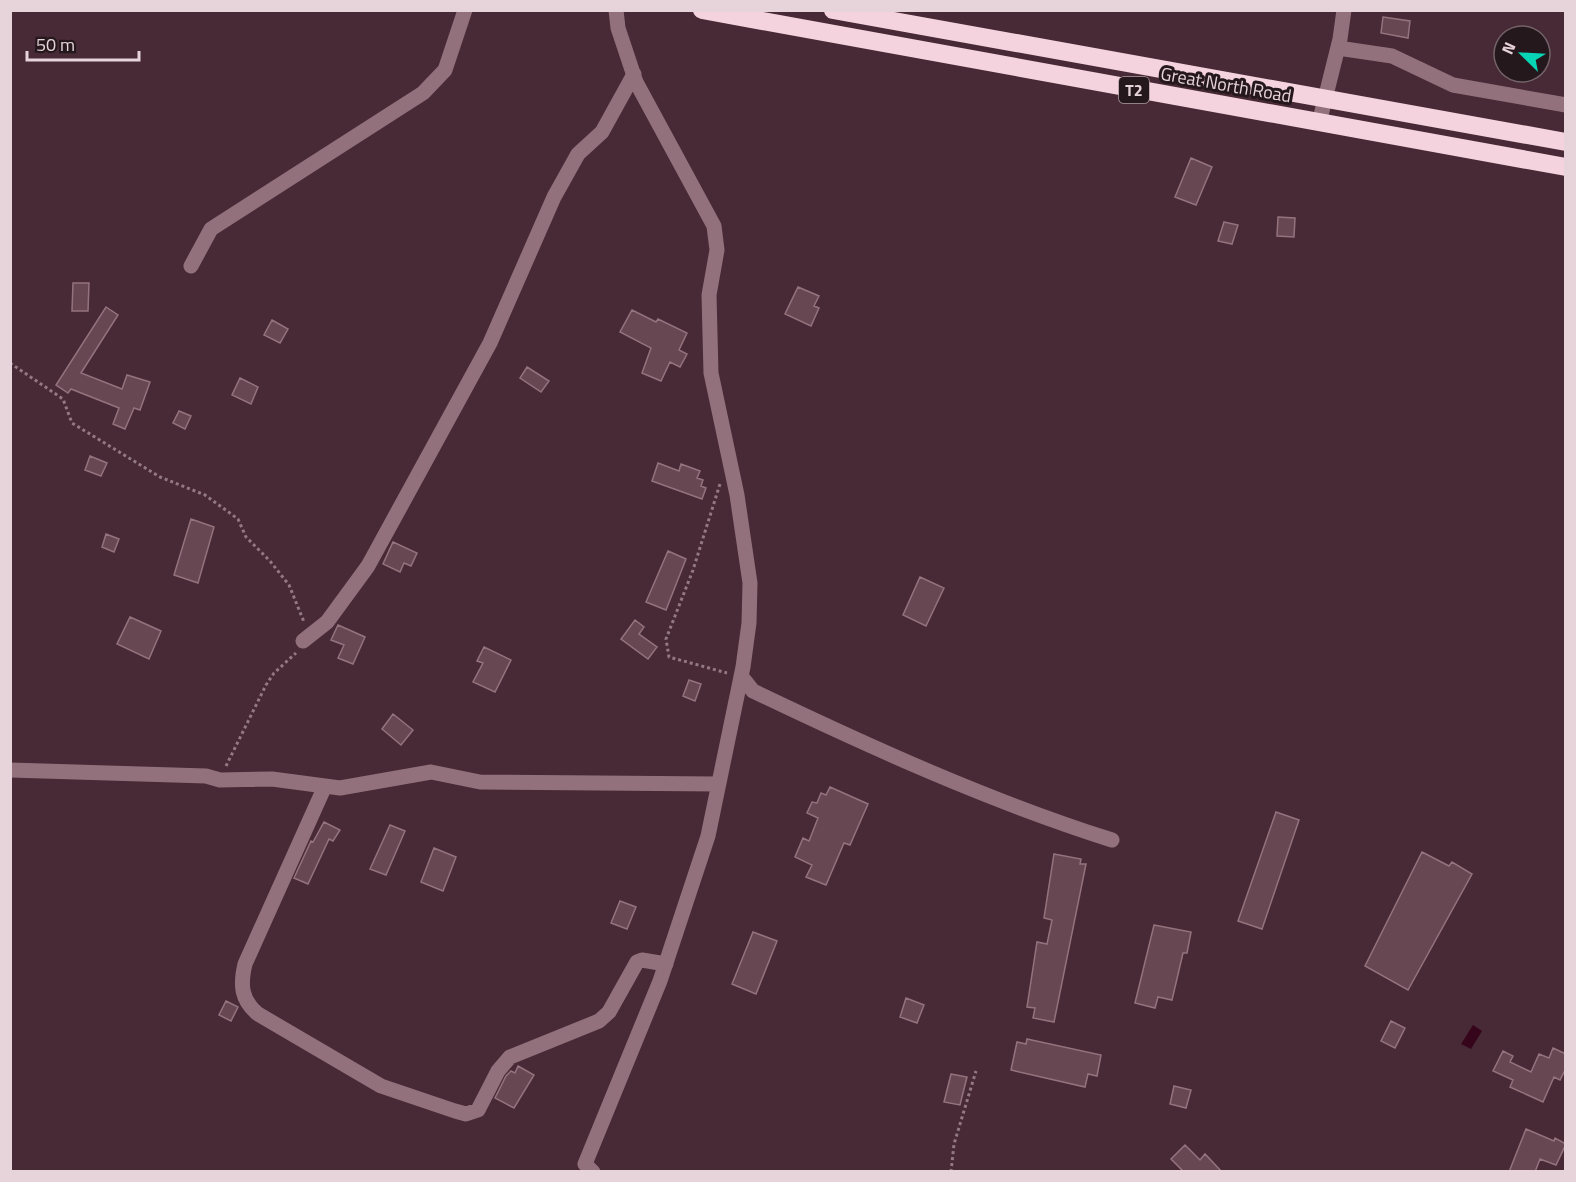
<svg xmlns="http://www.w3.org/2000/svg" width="1576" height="1182" font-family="'Titillium Web',sans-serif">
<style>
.water{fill:#36051c}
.building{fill:#664752;stroke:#95737e;stroke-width:1.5}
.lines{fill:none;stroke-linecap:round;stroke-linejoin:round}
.path{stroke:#927982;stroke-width:3;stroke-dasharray:3 3;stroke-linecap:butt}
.minor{stroke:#92717c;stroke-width:15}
.highway{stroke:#f5d3de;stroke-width:18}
.labels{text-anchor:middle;stroke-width:6;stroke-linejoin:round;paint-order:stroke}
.shield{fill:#25181c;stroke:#ad9ca1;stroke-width:1.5}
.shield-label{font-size:16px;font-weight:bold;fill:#e7d4da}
.street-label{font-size:18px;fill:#e7d4da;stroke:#25181c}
</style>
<rect width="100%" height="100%" fill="#472a35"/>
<path class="water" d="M1473,1025L1482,1031L1471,1049L1461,1044Z"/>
<path class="building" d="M1383,17L1410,21L1408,38L1381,33Z
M1191,158L1212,167L1196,205L1175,197Z
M1278,217L1295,218L1294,237L1277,236Z
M1224,222L1238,225L1232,244L1218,241Z
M73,283H89L88,311H72Z
M798,287L819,296L814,306L819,308L811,326L785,314Z
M106,307L118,315L81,373L122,389L127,375L150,382L140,410L134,408L125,429L113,424L119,408L71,389L68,393L56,385Z
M632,310L656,322L658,319L687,333L679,350L687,354L680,367L670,362L661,381L642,373L651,348L620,332Z
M272,320L288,329L280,343L264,335Z
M527,367L549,381L541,392L520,378Z
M240,378L258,387L251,404L232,395Z
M179,411L191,416L185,429L173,423Z
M90,456L107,463L101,476L85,470Z
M658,463L679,471L681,464L700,471L697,478L703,480L701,486L706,488L702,499L652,481Z
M191,519L214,527L198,583L174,575Z
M106,534L119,539L114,552L102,547Z
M393,542L417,553L411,566L404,563L400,572L383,564Z
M668,551L686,559L666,610L646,602Z
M920,577L944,588L926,626L903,615Z
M130,617L161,631L149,659L117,644Z
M635,620L644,627L639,634L657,647L648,659L621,639Z
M338,625L365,637L353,664L338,658L344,645L331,640Z
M484,647L511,660L495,692L473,682L483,663L477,661Z
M689,680L701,684L695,701L683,696Z
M393,714L413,730L401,745L382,729Z
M830,787L868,804L850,845L844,843L826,885L806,877L812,865L795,857L803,838L809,841L818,818L807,813L812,802L817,803L821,793L826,795Z
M1276,812L1299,820L1262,929L1238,921Z
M324,822L340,830L333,841L329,839L308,884L294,878L311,841L313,842Z
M390,825L405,831L386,875L370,869Z
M434,848L456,857L443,891L421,882Z
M1422,852L1449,866L1452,862L1472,874L1408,990L1365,966Z
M1054,854L1081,859L1080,864H1086L1054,1022L1033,1018L1035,1008L1027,1007L1037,942L1047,944L1052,920L1044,918Z
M620,901L636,907L627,929L611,923Z
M1154,925L1191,932L1187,953H1183L1172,1000L1158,997L1155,1008L1135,1003Z
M753,932L777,941L756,994L732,984Z
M906,998L924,1005L917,1023L900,1017Z
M226,1001L238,1007L231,1021L219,1015Z
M1391,1021L1405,1028L1395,1048L1381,1041Z
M1027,1039L1101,1055L1097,1076L1088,1074L1085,1087L1011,1070L1017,1042L1026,1044Z
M1553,1048L1566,1054V1068L1560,1080L1554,1077L1543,1102L1510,1087L1513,1080L1493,1071L1503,1051L1513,1056L1510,1062L1531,1072L1539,1054L1549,1058Z
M518,1066L534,1075L514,1108L495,1098L506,1076L511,1071L515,1073Z
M951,1074L967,1077L960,1105L944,1102Z
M1174,1086L1191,1090L1186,1108L1170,1104Z
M1526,1129L1554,1141L1555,1138L1566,1144L1556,1165L1540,1159L1535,1172H1509Z
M1185,1145L1200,1160L1205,1154L1222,1172H1184L1171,1159Z"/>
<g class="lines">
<path class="path" d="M10,363L63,399L72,423L160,477L205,495L238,519L246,537L270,561L289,585L304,622
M720,484L693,570L666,639L669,657L727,673
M226,766L266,685L274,673L296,653
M951,1172L954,1144L976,1071"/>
<path class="minor" d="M1338,48L1392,56L1453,85L1566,105
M1319,123L1340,39L1344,10
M191,266L211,229L423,93L445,70L465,10
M303,641L327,622L368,566L490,343L554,197L578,154L602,132L634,74
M741,676L753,691C870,747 989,801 1112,840
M10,770L206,776L220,780L272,779L340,788L431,772L480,782L717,784
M325,786L245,964C240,985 241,1000 258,1014L381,1086L455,1111L466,1114L478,1110L498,1071L510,1057L599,1021L609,1012L637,962L642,960L666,964
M593,1172L585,1164L660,981L708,836L743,667L749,623L750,583L737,495L711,373L709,295L717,250L714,226L636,82L618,28L616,10"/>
<path class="highway" d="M702,10L1566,167
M833,10L1566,142"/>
</g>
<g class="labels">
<rect class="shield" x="1119" y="77" width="30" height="26" rx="4.5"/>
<g class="shield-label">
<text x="1134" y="96">T2</text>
</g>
<g class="street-label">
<text transform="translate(1226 85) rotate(10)" y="6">Great North Road</text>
</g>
</g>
<rect width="1576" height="1182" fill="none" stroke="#e7d4da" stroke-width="24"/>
<g transform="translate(1522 54) rotate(294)"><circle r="28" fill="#25181c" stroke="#736368" stroke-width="1.5"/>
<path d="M0-4.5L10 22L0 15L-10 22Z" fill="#08d5b5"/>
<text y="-9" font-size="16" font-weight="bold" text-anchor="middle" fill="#e7d4da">N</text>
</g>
<path d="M27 51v9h112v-9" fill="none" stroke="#e7d4da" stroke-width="3"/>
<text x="36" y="51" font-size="18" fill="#e7d4da" stroke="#25181c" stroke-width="4.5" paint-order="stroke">50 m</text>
</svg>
